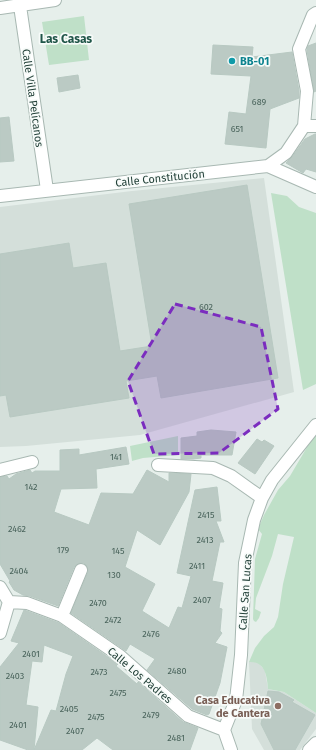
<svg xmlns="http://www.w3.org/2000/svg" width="316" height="750" font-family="'Fira Sans',sans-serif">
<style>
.built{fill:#d4dfda}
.green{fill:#bfe0c8}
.building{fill:#bbcac4;stroke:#b8c9c2}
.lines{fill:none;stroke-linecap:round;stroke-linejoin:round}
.minor-casing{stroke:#a8b8b2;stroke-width:14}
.minor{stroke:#fff;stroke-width:12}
.marked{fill:#7b2cbf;fill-opacity:0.2;stroke:#7b2cbf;stroke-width:3;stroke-dasharray:8 5;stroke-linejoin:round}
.culture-dot{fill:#0f9aa8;stroke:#f7fbf9;stroke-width:1.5}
.education-dot{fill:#8d6e63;stroke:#f7fbf9;stroke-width:1.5}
.labels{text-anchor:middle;stroke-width:3.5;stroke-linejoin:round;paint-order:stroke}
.number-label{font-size:9px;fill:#4a645c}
.culture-label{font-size:11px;font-weight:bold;fill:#0d838f;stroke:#f7fbf9;text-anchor:start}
.street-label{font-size:11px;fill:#24423a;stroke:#f7fbf9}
.education-label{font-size:11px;font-weight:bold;fill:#785e54;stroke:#f7fbf9;text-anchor:end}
.neighbourhood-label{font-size:12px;font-weight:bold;fill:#1f5548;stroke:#f7fbf9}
</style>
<rect width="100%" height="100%" fill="#e6efeb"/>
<path class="built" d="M264,178L294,392L140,435L26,446L0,447V207L132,191Z
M254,661L259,663L265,671L268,689L284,692L316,713V729L300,750H264L252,729L249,662Z"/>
<path class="green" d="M84,16L89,60L49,65L42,22Z
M271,193L287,196L299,207L316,213V384L303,390Z
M316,432V713L284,692L268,689C267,676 265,661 249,662L255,648L264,636L274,627L278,617L283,584L294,537L278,534L272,556L256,598L255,609L261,612L259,618L256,622L254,621L253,619L255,559L262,534L258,529L264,515L278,490L290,476Z
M178,436V455L143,458L132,461L130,446Z"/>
<path class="building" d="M316,43V91L314,92L307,50L308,46Z
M213,45L253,47L252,57L292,52L299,91V98L270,109L266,148L225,144L229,112L246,114L251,76L211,74Z
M78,75L80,88L59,92L57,78Z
M9,117L14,161L0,162V118Z
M315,134H316V172L306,169L303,173L286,163L292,157L305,139Z
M247,185L278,378L161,398L157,376L126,381L129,398L10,417L6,395L0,396V254L69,243L73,268L106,263L120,351L152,346L129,204Z
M211,430L236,432L232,455H201V458L193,459H181V438L197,436V432Z
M257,439L262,442L264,440L274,446L255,474L238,463Z
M126,447L129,464L96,469L97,488L61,489L54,512L89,525L101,493L133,494L147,470L169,482V473L191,474L189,492L160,545L137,530L125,567L155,584L142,611L169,628L178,607L182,608L191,576L177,573L195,490L217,487L221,521H216L224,542H220L212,581L223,583L219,608L222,609L220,631L222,633L215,643L227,647L220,683L209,714L207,715L192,709L147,670L155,659L130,644L126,651L71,613L88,572L87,566L84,563H80L74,567L58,606L30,596L23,595L14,590L9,582L10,581L0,564V477L7,476L9,479L16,474L30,470L32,473L35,471H60V450L79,449V455Z
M24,610L59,623L115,662L118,664L116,666L137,684L138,682L183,722L198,728L190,750H113L97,738L82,750H34L51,710L56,711L66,674L73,656L44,645L42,662L32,661L26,705L38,707L34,750H28L0,740V667L19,643L11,641Z
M268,691L279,692L294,700L292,702L315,715L295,750H274L261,724Z"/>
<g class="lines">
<defs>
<path id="minor" d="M20,6L47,190
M0,8L55,0
M304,126H316
M268,166L286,153L304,126L307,91L299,49L313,15L316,13
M0,196L268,166L316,187
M158,465L213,468L231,476L262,498
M0,470L32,462
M0,587L9,602
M9,602L27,603L62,616L120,656L188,716L224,730L231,750
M62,616L81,570
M0,633L9,602
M224,730L236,700L241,655L245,563L254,520L262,498L272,480L316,425
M309,750L316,743"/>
</defs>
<use href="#minor" class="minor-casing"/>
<use href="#minor" class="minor"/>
</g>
<path class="marked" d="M175,304L261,327L278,409L219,453L154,454L128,381Z"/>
<circle class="culture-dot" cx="232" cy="61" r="4"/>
<circle class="education-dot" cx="278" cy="706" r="4"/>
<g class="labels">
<g class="number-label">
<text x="259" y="105">689</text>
<text x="237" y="132">651</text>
<text x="206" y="310">602</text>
<text x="116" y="460">141</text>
<text x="31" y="490">142</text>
<text x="206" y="518">2415</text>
<text x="17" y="532">2462</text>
<text x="205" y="543">2413</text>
<text x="63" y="553">179</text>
<text x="118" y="554">145</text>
<text x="197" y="569">2411</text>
<text x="19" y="574">2404</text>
<text x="114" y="578">130</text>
<text x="202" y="603">2407</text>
<text x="98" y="606">2470</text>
<text x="113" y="623">2472</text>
<text x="151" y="637">2476</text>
<text x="31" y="657">2401</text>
<text x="177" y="674">2480</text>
<text x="99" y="675">2473</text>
<text x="15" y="679">2403</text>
<text x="118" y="696">2475</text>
<text x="69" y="712">2405</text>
<text x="151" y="718">2479</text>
<text x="96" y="720">2475</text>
<text x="18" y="728">2401</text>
<text x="75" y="734">2407</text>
<text x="176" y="741">2481</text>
</g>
<g class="culture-label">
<text x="240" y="65">BB-01</text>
</g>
<g class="street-label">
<text transform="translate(33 98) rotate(82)" y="4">Calle Villa Pelícanos</text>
<text transform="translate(160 178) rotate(-6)" y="4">Calle Constitución</text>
<text transform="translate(245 592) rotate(-86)" y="4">Calle San Lucas</text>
<text transform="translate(140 675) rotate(40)" y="4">Calle Los Padres</text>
</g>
<g class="education-label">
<text x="270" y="704">Casa Educativa<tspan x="270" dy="13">de Cantera</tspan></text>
</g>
<g class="neighbourhood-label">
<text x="66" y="43">Las Casas</text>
</g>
</g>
</svg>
